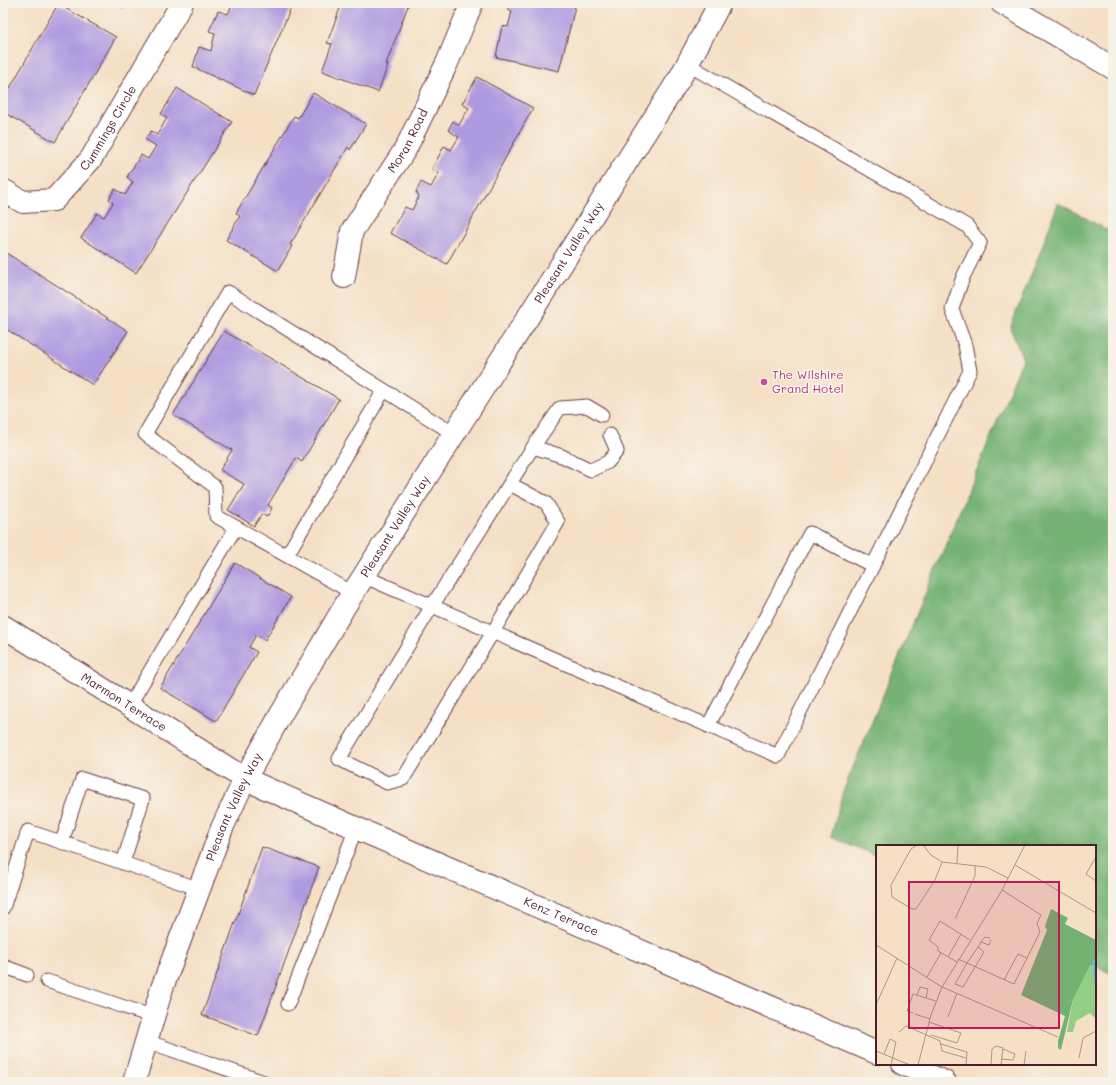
<svg xmlns="http://www.w3.org/2000/svg" width="1116" height="1085" font-family="Mali,sans-serif">
<style>
.forest{fill:#74b273;stroke:#5f684f}
.building{fill:#ae9ae0}
.lines{fill:none;stroke-linecap:round;stroke-linejoin:round}
.lane-casing{stroke:#643c42;stroke-width:15}
.street-casing{stroke:#643c42;stroke-width:24}
.secondary-casing{stroke:#643c42;stroke-width:24}
.lane{stroke:#fff;stroke-width:13}
.street{stroke:#fff;stroke-width:22}
.secondary{stroke:#fff;stroke-width:22}
.hotel-dot{fill:#d1479c;stroke:#f7f3e8;stroke-width:1.5}
.labels{text-anchor:middle;stroke-width:3;stroke-linejoin:round;paint-order:stroke}
.street-label{font-size:12px;fill:#4a1f2b;stroke:#f7f3e8}
.hotel-label{font-size:12px;fill:#b23c85;stroke:#f7f3e8;text-anchor:start}
.inset-river{fill:none;stroke:#5ebfdc;stroke-width:2}
.inset-road{fill:none;stroke:#b19388;stroke-width:1}
.view{fill:#c2185b;fill-opacity:0.15;stroke:#c2185b;stroke-width:2}
.inset-edge{fill:none;stroke:#4a1f2b;stroke-width:2}
</style>
<rect width="100%" height="100%" fill="#f7f3e8"/>
<filter id="ink" filterUnits="userSpaceOnUse"><feTurbulence type="fractalNoise" baseFrequency=".025" numOctaves="2"/><feDisplacementMap in="SourceGraphic" scale="8" xChannelSelector="R" yChannelSelector="G"/><feConvolveMatrix kernelMatrix="1 2 1 2 8 2 1 2 1" color-interpolation-filters="sRGB"/></filter>
<filter id="wash" filterUnits="userSpaceOnUse"><feTurbulence type="fractalNoise" baseFrequency=".012" numOctaves="4" result="noise"/><feDisplacementMap in="SourceGraphic" scale="16" xChannelSelector="R" yChannelSelector="G"/><feGaussianBlur stdDeviation="0.9" result="paint"/><feColorMatrix in="noise" values="0 0 0 0 0 0 0 0 0 0 0 0 0 0 0 0 0 1.4 0 .05"/><feComposite in="paint" operator="in"/></filter>
<g filter="url(#wash)">
<rect width="100%" height="100%" fill="#f5e0c6"/>
<path class="forest" d="M1058,203L1113,233V975L1095,965V846H877V856L831,837L844,789L1023,359L1010,328L1041,250Z"/>
<g id="blocks">
<path class="building" d="M114,3H127L125,8Z
M233,3H293L254,95L193,67L199,47L211,51L215,33L209,31L218,11L228,14Z
M342,3H409L386,64L388,65L378,92L322,71L332,44L327,43Z
M509,3H576L559,71L496,57L502,26L508,27L512,11L507,8Z
M58,4L116,37L55,142L3,112V100Z
M477,77L533,108L447,264L390,233L405,207L412,210L419,196L416,192L421,182L431,187L439,173L432,169L444,146L451,150L459,137L448,130L453,121L459,125L469,108L462,104Z
M177,88L232,122L136,273L81,238L97,213L104,217L113,203L109,199L115,189L125,195L133,182L127,177L141,155L148,159L156,146L145,139L151,131L157,135L167,118L161,114Z
M313,93L366,124L350,150L348,147L290,245L292,246L278,271L226,240L240,216L236,213L294,116L298,118Z
M3,251L128,331L93,385L3,327Z
M224,331L339,399L302,462L296,458L268,505L272,508L267,517L262,514L254,526L228,510L244,484L220,470L232,450L173,415Z
M235,563L291,597L265,640L256,635L249,647L257,652L216,721L160,688Z
M262,847L319,867L258,1036L202,1015Z"/>
</g>
</g>
<g filter="url(#ink)">
<use href="#blocks" fill-opacity="0" stroke="#643c42" stroke-width="1"/>
<g class="lines">
<defs>
<path id="lane" d="M602,415L587,406L560,408L533,447L562,456L591,470L608,462L617,451L610,435
M510,484L546,503L558,522L493,632L403,779L387,783L339,759L432,606L533,447
M287,555L384,390
M363,576L778,756L970,371L965,345L952,309L963,277L980,243L967,226L687,64
M353,593L216,516L215,487L145,434L228,292L454,434
M129,706L236,527
M708,726L810,533L873,566
M62,842L82,779L143,799L123,863
M3,908L28,831L200,889
M3,966L27,975
M47,981L154,1017
M288,1004L356,828
M146,1041L264,1082"/>
<g id="street">
<path d="M1002,3L1113,68"/>
<path id="s1" d="M3,190L23,202L54,200L91,159L182,3"/>
<path id="s2" d="M344,277L352,231L406,148L447,63L472,3"/>
<path id="s3" d="M3,626L245,779L356,828L877,1053"/>
<path d="M903,1064L945,1082"/>
</g>
<g id="secondary">
<path id="s4" d="M134,1082L162,988L222,828L245,779L281,714L346,604L681,76L720,3"/>
</g>
</defs>
<use href="#lane" class="lane-casing"/>
<use href="#street" class="street-casing"/>
<use href="#secondary" class="secondary-casing"/>
<use href="#lane" class="lane"/>
<use href="#street" class="street"/>
<use href="#secondary" class="secondary"/>
</g>
</g>
<circle class="hotel-dot" cx="764" cy="382" r="4"/>
<g class="labels">
<g class="street-label">
<text dy="4" stroke="none"><textPath href="#s1" startOffset="145">Cummings Circle</textPath></text>
<text dy="4" stroke="none"><textPath href="#s2" startOffset="153">Moran Road</textPath></text>
<text dy="4" stroke="none"><textPath href="#s4" startOffset="941">Pleasant Valley Way</textPath></text>
<text dy="4" stroke="none"><textPath href="#s4" startOffset="617">Pleasant Valley Way</textPath></text>
<text dy="4" stroke="none"><textPath href="#s3" startOffset="143">Marmon Terrace</textPath></text>
<text dy="4" stroke="none"><textPath href="#s4" startOffset="293">Pleasant Valley Way</textPath></text>
<text dy="4" stroke="none"><textPath href="#s3" startOffset="631">Kenz Terrace</textPath></text>
</g>
<g class="hotel-label">
<text x="772" y="379">The Wilshire<tspan x="772" dy="14">Grand Hotel</tspan></text>
</g>
</g>
<g transform="translate(876 845)">
<rect width="220" height="220" fill="#f5e0c6"/>
<path d="M214,119L220,121V174L214,168L200,176L197,187H191L197,155Z" fill="#91cf86"/>
<path d="M175,64L192,73L189,79L220,95V121L214,120L197,155L185,205L182,203V196L189,171L145,150L171,85L169,81Z" fill="#74b273"/>
<path class="inset-river" d="M220,116L217,117L220,141"/>
<path class="inset-road" d="M41,0L35,4L15,40L16,52L36,64H40L59,35L66,17M47,0L55,10L66,17L110,22L132,33M220,12L210,29L220,36M81,18L82,0M139,20L220,68M79,74L99,31V20M114,93L109,92L105,97L113,100L115,95M0,100L66,142L182,192M102,102L108,107L87,142L79,139L91,118L102,102L105,97M72,112L85,89M82,114L138,139L164,87L161,78L165,70L126,45M81,117L62,106V102L53,95L64,76L94,95M51,132L65,108M128,135L142,109L151,113M41,150L44,142L52,144L50,153M0,160L21,113M37,168L31,166L37,149L60,156M39,169L54,174M72,172L81,148M53,177L85,188L81,198L55,190M23,187L30,181L64,196L66,206L90,213M65,199L91,207L90,220M0,206L34,220M8,209L14,194L20,197L15,220M203,213L207,193L220,186M125,214L137,215L139,209L127,204M42,220L55,170L66,142L125,47L149,0M115,220L116,204L120,201L127,203L125,220M148,220L150,206"/>
<path class="view" d="M33,37H183V183H33Z"/>
<rect width="220" height="220" class="inset-edge"/>
</g>
<rect width="1116" height="1085" fill="none" stroke="#f7f3e8" stroke-width="16"/>
</svg>
